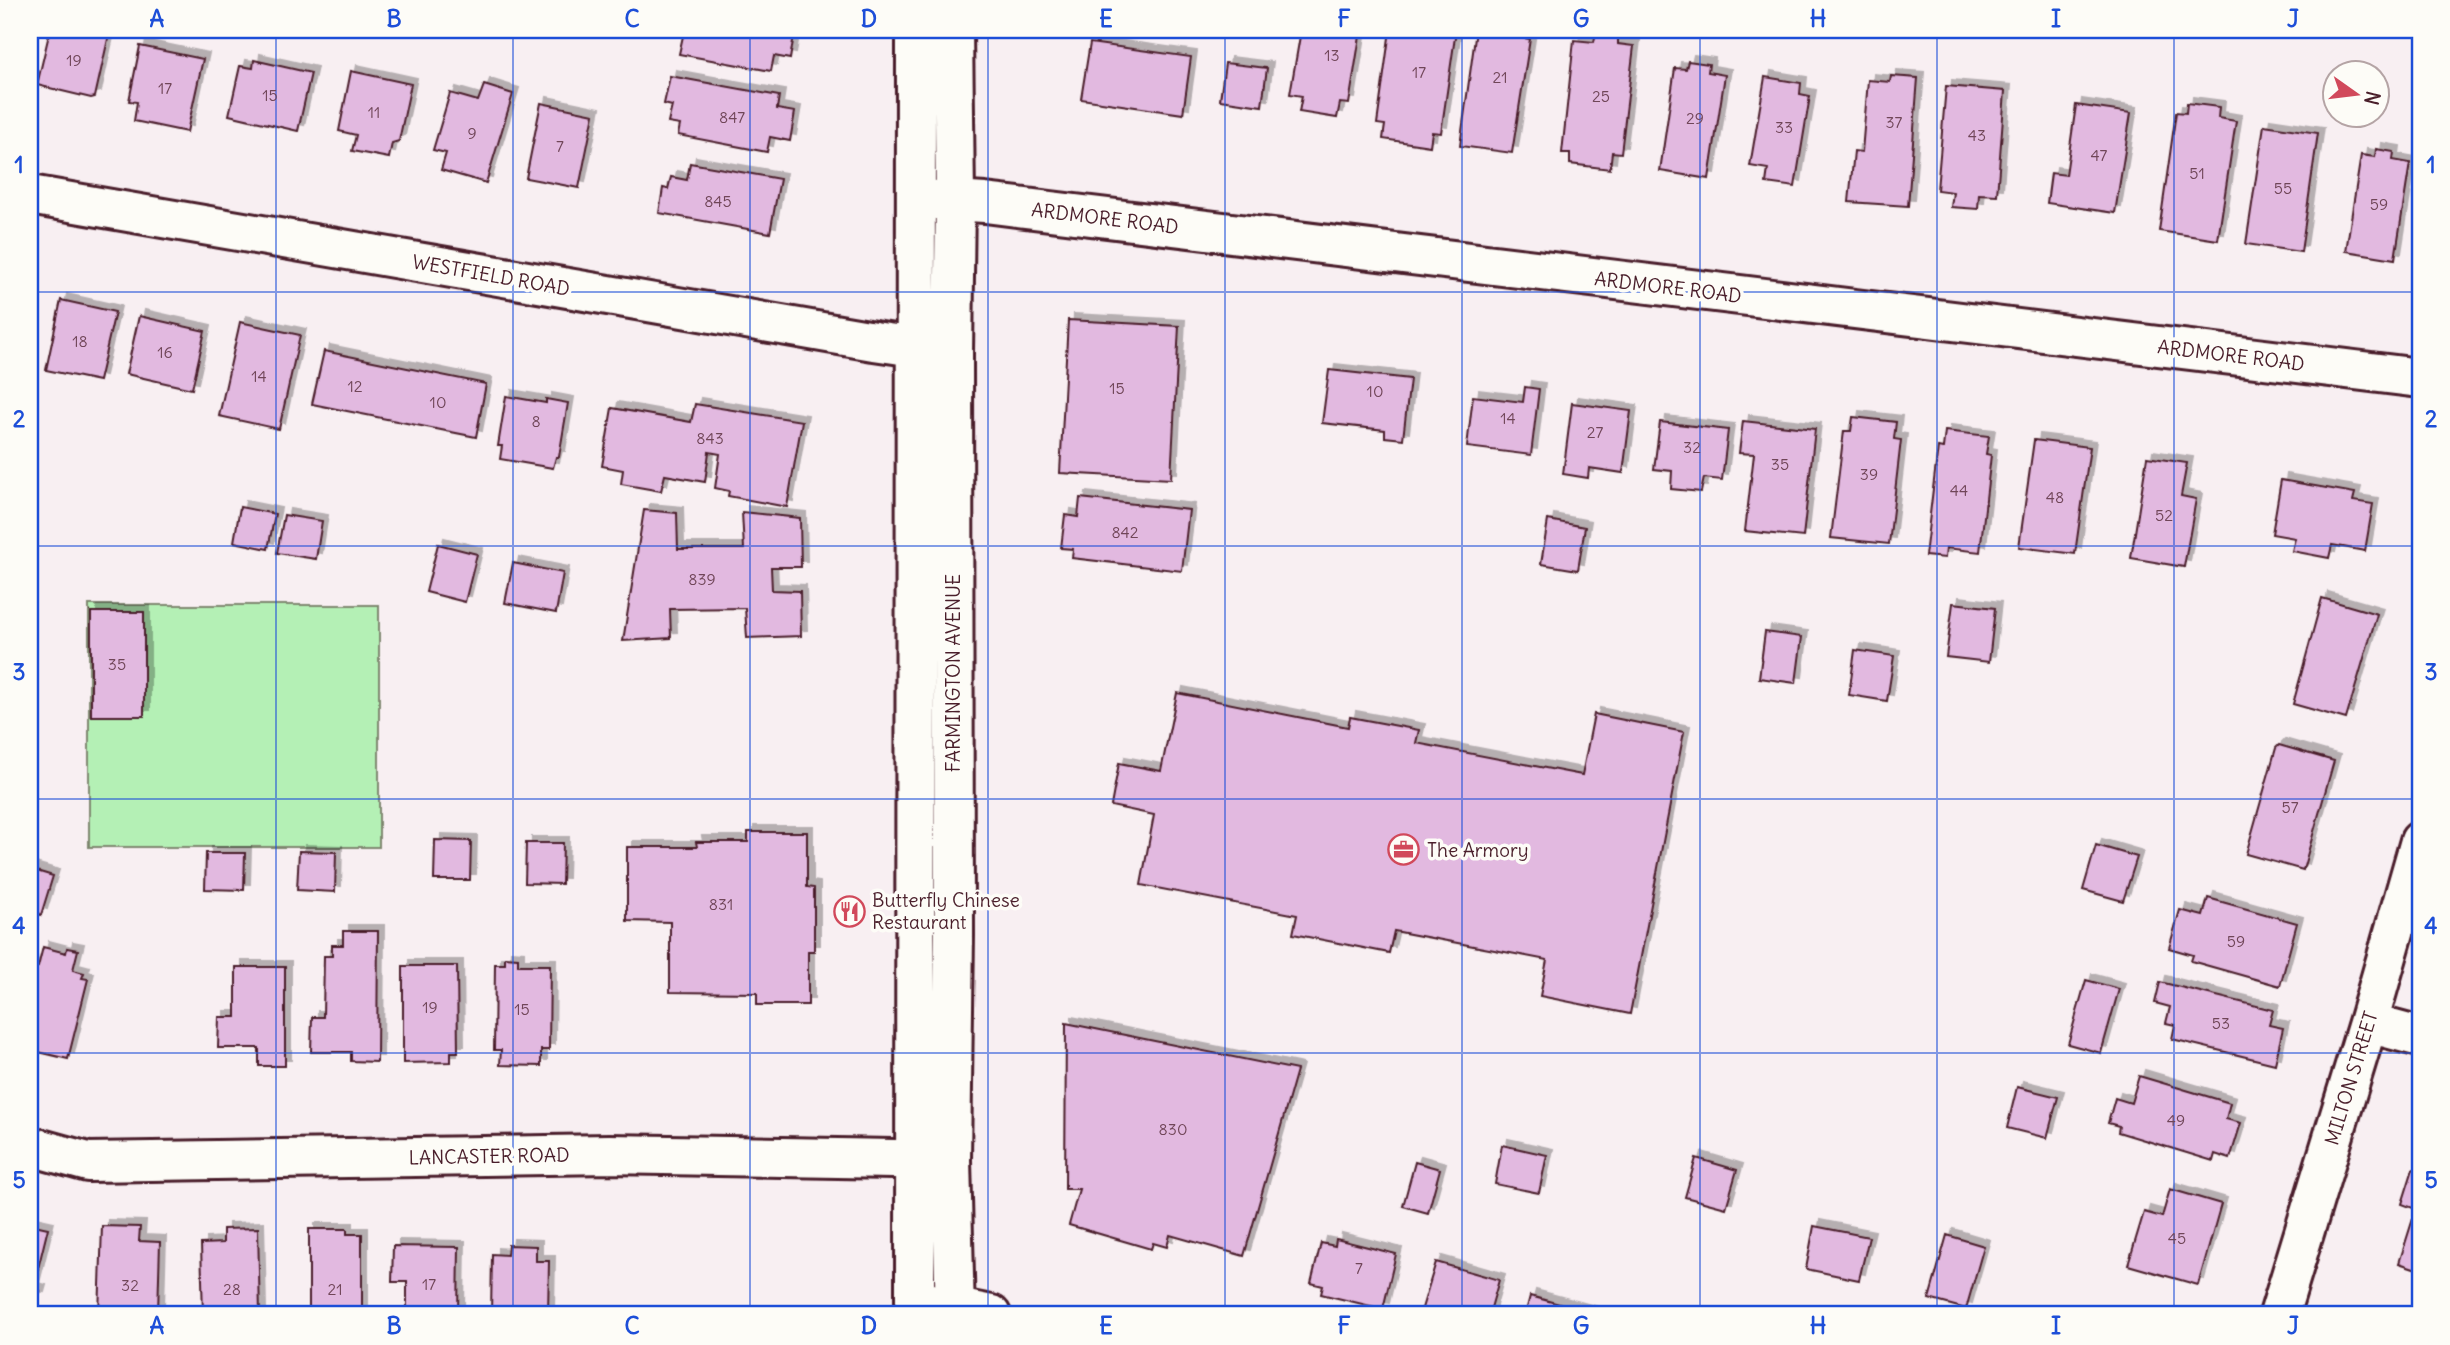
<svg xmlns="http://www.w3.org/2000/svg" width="2450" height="1345" font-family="Delius,sans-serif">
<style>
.green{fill:#b4f0b5;stroke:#7f8870;stroke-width:2}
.building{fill:#e2b9e0;stroke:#4a1f2b;stroke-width:2;filter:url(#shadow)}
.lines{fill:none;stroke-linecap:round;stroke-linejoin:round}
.street-casing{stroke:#4a1f2b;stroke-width:44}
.primary-casing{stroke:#4a1f2b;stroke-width:44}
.street{stroke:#fdfcf7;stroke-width:38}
.primary{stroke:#fdfcf7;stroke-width:38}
.grid{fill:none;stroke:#1d4ed8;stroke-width:2;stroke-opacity:0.55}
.labels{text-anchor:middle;stroke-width:7;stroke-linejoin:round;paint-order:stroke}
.number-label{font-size:16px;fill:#704658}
.street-label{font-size:19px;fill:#4a1f2b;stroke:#fdfcf7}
.poi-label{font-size:19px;fill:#4a1f2b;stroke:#fdfcf7;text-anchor:start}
.neatline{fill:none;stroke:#1d4ed8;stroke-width:2.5}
.grid-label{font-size:23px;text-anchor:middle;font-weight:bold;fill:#1d4ed8}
</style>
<defs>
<filter id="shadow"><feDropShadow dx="6" dy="-6" stdDeviation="0" flood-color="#0004"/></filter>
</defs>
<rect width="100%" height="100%" fill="#f8eff2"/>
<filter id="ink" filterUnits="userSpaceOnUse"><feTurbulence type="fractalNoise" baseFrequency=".0143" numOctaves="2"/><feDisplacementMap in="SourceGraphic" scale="14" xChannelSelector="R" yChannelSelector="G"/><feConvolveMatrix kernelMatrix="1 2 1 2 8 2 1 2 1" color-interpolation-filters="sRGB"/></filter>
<g filter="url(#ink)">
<path class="green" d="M89,605H379V847H89Z"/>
<path class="building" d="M50,30L84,34L85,30H110L95,97L91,98L37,85Z
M674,30H779V32L794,35L790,59L774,56L771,71L679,54L683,36L673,34Z
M1301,30H1361L1349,104L1340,103L1337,118L1299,112L1302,96L1290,94Z
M1390,30H1456L1441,133L1432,132L1430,146L1383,139L1385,125L1377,124Z
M1476,30L1516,32L1515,37L1530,39L1512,153L1460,146Z
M2180,30H2226L2225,36Z
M1596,32L1618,35V44L1634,46L1621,153L1612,152L1610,169L1570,164V153H1562L1574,40L1594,42Z
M1090,43L1191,57L1183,114L1081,99Z
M140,46L203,59L187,132L134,121L137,102L129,101Z
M254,60L311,73L298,131L229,115L240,66L253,68Z
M1688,61L1709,64L1708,72L1725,75L1709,179L1660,171L1675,68L1686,69Z
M1225,63L1267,68L1262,106L1220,100Z
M351,71L411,84L399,141L392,143L389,158L352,151L356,135L339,131Z
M670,76L779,96L777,109L795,112L790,141L770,137L767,152L678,135L680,125L668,123L672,106L664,104Z
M1891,76L1918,78L1908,206L1849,202L1854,151L1862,152L1868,80L1890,82Z
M1765,77L1801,83L1800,94L1810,96L1795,187L1766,183L1768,169L1750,166Z
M484,85L513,94L486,183L441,170L446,153L433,150L450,93L478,101Z
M1946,86L2005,91L1997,195L1979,194L1978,209L1951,207L1953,192L1937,190Z
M541,103L594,114L579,188L526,178Z
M2187,103L2219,107L2218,118L2236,121L2218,240L2159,231L2176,112L2186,113Z
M2076,105L2131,113L2115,213L2047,203L2051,173L2066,175Z
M2264,125L2318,133L2301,252L2246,244Z
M2376,149L2394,152L2393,160L2410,163L2395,259L2346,251L2361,155L2375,157Z
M690,163L780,179L770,233L659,213L663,188L668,189L671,177L687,180Z
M61,300L115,312L99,381L46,370Z
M139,316L205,331L192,389L126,374Z
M1068,320L1179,326L1171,479L1060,473Z
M240,322L300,335L279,429L219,416Z
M324,351L486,384L476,437L312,404Z
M1329,370L1410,379L1403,439L1385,437V430L1322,423Z
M1525,387L1539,389L1531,455L1467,447L1473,396L1523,402Z
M506,396L546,403V399L568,403L559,457H556L553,468L500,459L502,446H498Z
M1572,403L1631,411L1623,473L1589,468L1588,478L1563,474Z
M695,404L802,421L787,507L728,496L729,491L715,488L720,454L709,452L705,482L665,475L661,491L621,484L623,470L602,466L612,408L691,422Z
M1853,417L1896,422L1894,439L1901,440L1889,544L1831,538L1844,431H1851Z
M1743,421L1815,429L1803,537L1745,531L1754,454L1739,453Z
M1660,422L1728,430L1722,480L1704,478L1701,492L1671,489L1672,471L1654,469Z
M1945,431L1989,436L1986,454L1991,455L1980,552L1946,548L1945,558L1925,556L1938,447L1943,448Z
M2034,440L2090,447L2075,554L2019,547Z
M2147,457L2187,463L2181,496L2196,499L2184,567L2131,558Z
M2281,480L2355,493L2353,501L2373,504L2365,551L2332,545L2329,558L2292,551L2295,538L2272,534Z
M1080,498L1189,510L1182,571L1072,558L1073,549L1061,548L1065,515L1078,517Z
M240,507L275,514L268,549L234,542Z
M644,510L677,513L678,549H744L742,512L800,518L801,567H771L772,590L800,591L801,636L747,638L745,608L670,609L671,638L623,641Z
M284,515L322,521L316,559L277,553Z
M1548,520L1585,527L1578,570L1541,564Z
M438,544L477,554L465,602L426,592Z
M513,563L563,573L556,613L505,603Z
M2322,598L2377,614L2346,719L2293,704Z
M1953,603L1995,608L1989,662L1946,657Z
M91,612H144V716H91Z
M1765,632L1802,637L1796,683L1759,678Z
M1855,650L1894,656L1887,701L1849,695Z
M1177,693L1348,727L1350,717L1419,730L1416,743L1582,775L1594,714L1684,732L1630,1014L1540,996L1547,960L1394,931L1389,953L1293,934L1297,915L1141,885L1154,815L1111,806L1119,763L1161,771Z
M2279,745L2334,761L2303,870L2246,854L2276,748Z
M748,832H807V887L814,888V951H808V1005H757V993L670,992V922L627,921V847H697L696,842H748Z
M435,840L471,841L470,880H434Z
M526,843H563L562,884L525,883Z
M2096,845L2137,857L2123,901L2083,890Z
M299,851L336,852L335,892L297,890Z
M206,853H245L244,890L205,889Z
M30,869L53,876L41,915L30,912Z
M2208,898L2297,923L2280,986L2191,961L2193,955L2169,948L2180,910L2203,916Z
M343,931H378L377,1062L351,1061V1052H311L312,1017H323L324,956H332V945H343Z
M43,947L66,953L67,948L78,950L73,970L84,973L82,978L88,979L68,1059L30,1050V965L38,967Z
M505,957L518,958V965H550L549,1050H541V1066L500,1065L501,1050H494L495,964H505Z
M403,966H457L458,1052H451V1062L403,1063Z
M236,967H285V1066H259V1048H218L219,1017H236Z
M2086,980L2119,989L2101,1053L2068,1044Z
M2160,982L2273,1010L2269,1025L2283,1028L2275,1064L2172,1039L2175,1025L2166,1023L2170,1007L2155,1003Z
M1066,1023L1297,1070L1244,1256L1170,1235L1167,1247L1153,1243L1151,1249L1069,1225L1079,1189H1065Z
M2139,1076L2230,1103L2226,1119L2241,1123L2230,1159L2215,1154L2213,1161L2118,1132L2119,1126L2108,1123L2115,1098L2131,1103Z
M2017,1087L2058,1097L2047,1138L2007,1128Z
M1502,1145L1547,1155L1539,1193L1495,1184Z
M1696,1158L1737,1170L1726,1208L1685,1197Z
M1415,1162L1440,1169L1428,1213L1403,1206Z
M2413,1169L2420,1171V1270L2399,1263L2416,1209L2402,1204Z
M2170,1189L2221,1204L2198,1285L2128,1265L2144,1212L2162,1217Z
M30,1224L48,1228L33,1289L40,1291L38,1298L32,1297L30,1305Z
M102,1226L140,1227L139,1241L160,1242L158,1313L169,1315H99Z
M1814,1226L1869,1237L1859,1280L1806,1269Z
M258,1228L260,1315H203L201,1244L223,1243V1229Z
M309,1229H347V1234H362V1315H309Z
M1947,1235L1984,1246L1966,1309L1929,1299Z
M1336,1239L1396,1254L1383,1309L1321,1294L1323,1286L1311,1283L1321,1243L1335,1246Z
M508,1245L536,1246V1261H549L548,1315H491L492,1254L507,1255Z
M393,1246L459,1247L458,1315H407V1282H392Z
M1436,1262L1499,1280L1489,1315H1420Z
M1530,1296L1600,1315H1525Z"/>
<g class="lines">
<defs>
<path id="street" d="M30,195L874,341L949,352
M921,199L985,203L2420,378
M2368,1023L2420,1037
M30,1146L88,1162L609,1154L949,1160
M921,1301L991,1315
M2279,1315L2368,1023L2420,841"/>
<path id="primary" d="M953,30L955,200L953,353L954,935L951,1160L955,1315
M915,1315L916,30"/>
</defs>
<use href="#street" class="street-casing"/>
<use href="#primary" class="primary-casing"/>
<use href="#street" class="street"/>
<use href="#primary" class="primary"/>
</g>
</g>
<path class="grid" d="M276,30V1315M513,30V1315M750,30V1315M988,30V1315M1225,30V1315M1462,30V1315M1700,30V1315M1937,30V1315M2174,30V1315M30,292H2420M30,546H2420M30,799H2420M30,1053H2420"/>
<defs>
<symbol id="office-ring" viewBox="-11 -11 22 22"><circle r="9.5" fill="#fdfcf7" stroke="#d1495b" stroke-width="1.5"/><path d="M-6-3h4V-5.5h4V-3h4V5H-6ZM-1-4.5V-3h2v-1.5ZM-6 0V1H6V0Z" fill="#d1495b"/></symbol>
<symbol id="restaurant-ring" viewBox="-11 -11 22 22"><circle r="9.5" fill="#fdfcf7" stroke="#d1495b" stroke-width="1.5"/><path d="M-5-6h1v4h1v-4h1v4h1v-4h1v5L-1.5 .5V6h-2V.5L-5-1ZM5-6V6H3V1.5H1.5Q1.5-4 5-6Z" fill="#d1495b"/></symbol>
</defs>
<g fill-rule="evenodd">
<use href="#office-ring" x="1386" y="832" width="35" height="35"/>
<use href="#restaurant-ring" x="832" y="894" width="35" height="35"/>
</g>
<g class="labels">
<g class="number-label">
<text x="1332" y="61">13</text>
<text x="74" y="66">19</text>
<text x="1419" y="78">17</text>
<text x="1500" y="83">21</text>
<text x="165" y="94">17</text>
<text x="270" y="101">15</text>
<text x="1601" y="102">25</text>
<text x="374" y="118">11</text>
<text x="732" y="123">847</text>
<text x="1695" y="124">29</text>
<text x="1894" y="128">37</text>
<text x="1784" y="133">33</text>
<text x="472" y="139">9</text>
<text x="1977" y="141">43</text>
<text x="560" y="152">7</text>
<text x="2099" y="161">47</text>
<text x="2197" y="179">51</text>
<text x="2283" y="194">55</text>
<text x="718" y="207">845</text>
<text x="2379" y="210">59</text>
<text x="80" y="347">18</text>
<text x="165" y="358">16</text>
<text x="259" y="382">14</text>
<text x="355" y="392">12</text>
<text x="1117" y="394">15</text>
<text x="1375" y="397">10</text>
<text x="438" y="408">10</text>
<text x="1508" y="424">14</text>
<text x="536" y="427">8</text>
<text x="1595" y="438">27</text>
<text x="710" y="444">843</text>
<text x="1692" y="453">32</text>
<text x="1780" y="470">35</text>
<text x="1869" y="480">39</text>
<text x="1959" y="496">44</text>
<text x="2055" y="503">48</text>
<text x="2164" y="521">52</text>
<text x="1125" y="538">842</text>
<text x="702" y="585">839</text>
<text x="117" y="670">35</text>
<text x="2290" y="813">57</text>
<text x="721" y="910">831</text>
<text x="2236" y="947">59</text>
<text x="430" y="1013">19</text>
<text x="522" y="1015">15</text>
<text x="2221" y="1029">53</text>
<text x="2176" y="1126">49</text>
<text x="1173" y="1135">830</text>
<text x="2177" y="1244">45</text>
<text x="1359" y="1274">7</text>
<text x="429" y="1290">17</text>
<text x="130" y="1291">32</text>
<text x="232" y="1295">28</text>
<text x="335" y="1295">21</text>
</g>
<g class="street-label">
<text transform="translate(1105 218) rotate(7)" y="7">ARDMORE ROAD</text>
<text transform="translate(491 275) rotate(10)" y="7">WESTFIELD ROAD</text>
<text transform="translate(1668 287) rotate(7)" y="7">ARDMORE ROAD</text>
<text transform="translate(2231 355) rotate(7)" y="7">ARDMORE ROAD</text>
<text transform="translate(953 673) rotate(-90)" y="7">FARMINGTON AVENUE</text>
<text transform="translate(2351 1078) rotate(-73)" y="7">MILTON STREET</text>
<text transform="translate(489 1156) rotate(-1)" y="7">LANCASTER ROAD</text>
</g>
<g class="poi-label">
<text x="1427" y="857">The Armory</text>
<text x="872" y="907">Butterfly Chinese<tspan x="872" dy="22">Restaurant</tspan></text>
</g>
</g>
<rect width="2450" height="1345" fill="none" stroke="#fdfcf7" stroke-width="77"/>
<g transform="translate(2356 94) rotate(104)"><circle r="33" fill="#fdfcf7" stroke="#b5a4a5" stroke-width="2"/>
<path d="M0-5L12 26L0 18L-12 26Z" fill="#d1495b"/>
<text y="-10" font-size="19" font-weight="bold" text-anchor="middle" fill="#4a1f2b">N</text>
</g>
<rect x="38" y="38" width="2374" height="1268" class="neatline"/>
<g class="grid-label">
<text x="157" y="27">A</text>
<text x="394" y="27">B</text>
<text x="632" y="27">C</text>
<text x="869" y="27">D</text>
<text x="1106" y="27">E</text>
<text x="1344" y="27">F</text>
<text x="1581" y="27">G</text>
<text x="1818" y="27">H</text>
<text x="2056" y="27">I</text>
<text x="2293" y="27">J</text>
<text x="19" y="173">1</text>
<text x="2431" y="173">1</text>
<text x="19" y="427">2</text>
<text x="2431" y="427">2</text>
<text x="19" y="680">3</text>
<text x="2431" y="680">3</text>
<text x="19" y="934">4</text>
<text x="2431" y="934">4</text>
<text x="19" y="1188">5</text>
<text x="2431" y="1188">5</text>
<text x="157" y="1334">A</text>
<text x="394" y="1334">B</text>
<text x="632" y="1334">C</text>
<text x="869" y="1334">D</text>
<text x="1106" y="1334">E</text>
<text x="1344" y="1334">F</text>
<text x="1581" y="1334">G</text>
<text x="1818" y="1334">H</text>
<text x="2056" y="1334">I</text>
<text x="2293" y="1334">J</text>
</g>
</svg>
